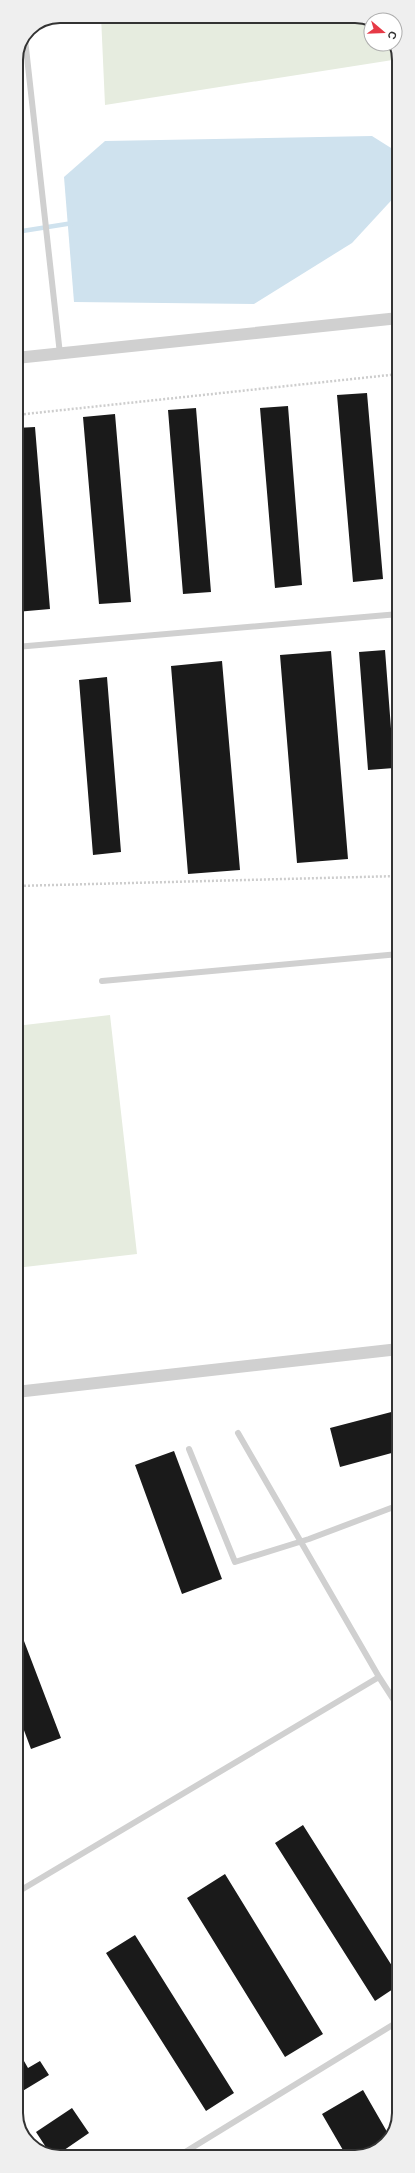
<svg xmlns="http://www.w3.org/2000/svg" width="415" height="2173" font-family="Barlow,sans-serif">
<style>
.green{fill:#e6ecdf}
.water{fill:#cfe2ee}
.lines{fill:none;stroke-linecap:round;stroke-linejoin:round}
.stream{stroke:#cfe2ee;stroke-width:4.5}
.building{fill:#1a1a1a}
.path{stroke:#cdcdcd;stroke-width:2.5;stroke-dasharray:2 2;stroke-linecap:butt}
.service{stroke:#d0d0d0;stroke-width:6}
.minor{stroke:#d0d0d0;stroke-width:12}
.rim{fill:none;stroke:#333;stroke-width:2}
</style>
<rect width="100%" height="100%" fill="#fff"/>
<path class="green" d="M101,16H361L371,21V44H394L399,54V59L105,105Z
M110,1015L137,1254L16,1268V1026Z"/>
<path class="water" d="M372,136L399,153V192L352,243L254,304L74,302L64,177L105,141Z"/>
<g class="lines">
<path class="stream" d="M16,232L73,223"/>
</g>
<path class="building" d="M367,393L383,579L353,582L337,395Z
M288,406L302,585L275,588L260,408Z
M196,408L211,592L183,594L168,410Z
M115,414L131,602L99,604L83,417Z
M35,427L50,609L16,612V428Z
M385,650L394,768L368,770L359,652Z
M331,651L348,859L297,863L280,655Z
M222,661L240,870L188,874L171,666Z
M107,677L121,852L93,855L79,680Z
M399,1410V1451L340,1467L330,1428Z
M174,1451L222,1579L182,1594L135,1465Z
M16,1620L61,1738L31,1749L16,1709Z
M303,1825L399,1977V1985L375,2001L275,1843Z
M225,1874L323,2034L285,2057L187,1898Z
M135,1935L234,2093L206,2111L106,1953Z
M16,2047L28,2068L40,2061L49,2075L16,2095Z
M363,2090L390,2137L388,2142L361,2157H347L322,2114Z
M72,2108L89,2133L54,2157L51,2155L36,2132Z"/>
<g class="lines">
<path class="path" d="M16,415L399,374
M16,886L399,876"/>
<path class="service" d="M25,39L60,354
M16,647L399,614
M102,981L399,954
M189,1449L235,1562L309,1539L399,1505
M379,1677L399,1708
M16,1893L379,1677L238,1433
M177,2157L399,2021"/>
<path class="minor" d="M16,358L399,318
M16,1392L399,1349"/>
</g>
<path d="M0 0H415V2173H0ZM60 23H355A37 37 0 0 1 392 60V2113A37 37 0 0 1 355 2150H60A37 37 0 0 1 23 2113V60A37 37 0 0 1 60 23Z" fill="#efefef" fill-rule="evenodd"/>
<path class="rim" d="M60 23H355A37 37 0 0 1 392 60V2113A37 37 0 0 1 355 2150H60A37 37 0 0 1 23 2113V60A37 37 0 0 1 60 23Z"/>
<g transform="translate(383 32) rotate(109)"><circle r="19" fill="#ffffff" stroke="#adadad"/>
<path d="M0-3L7 15L0 10L-7 15Z" fill="#e63946"/>
<text y="-6" font-size="11" font-weight="bold" text-anchor="middle" fill="#333333">С</text>
</g>
</svg>
